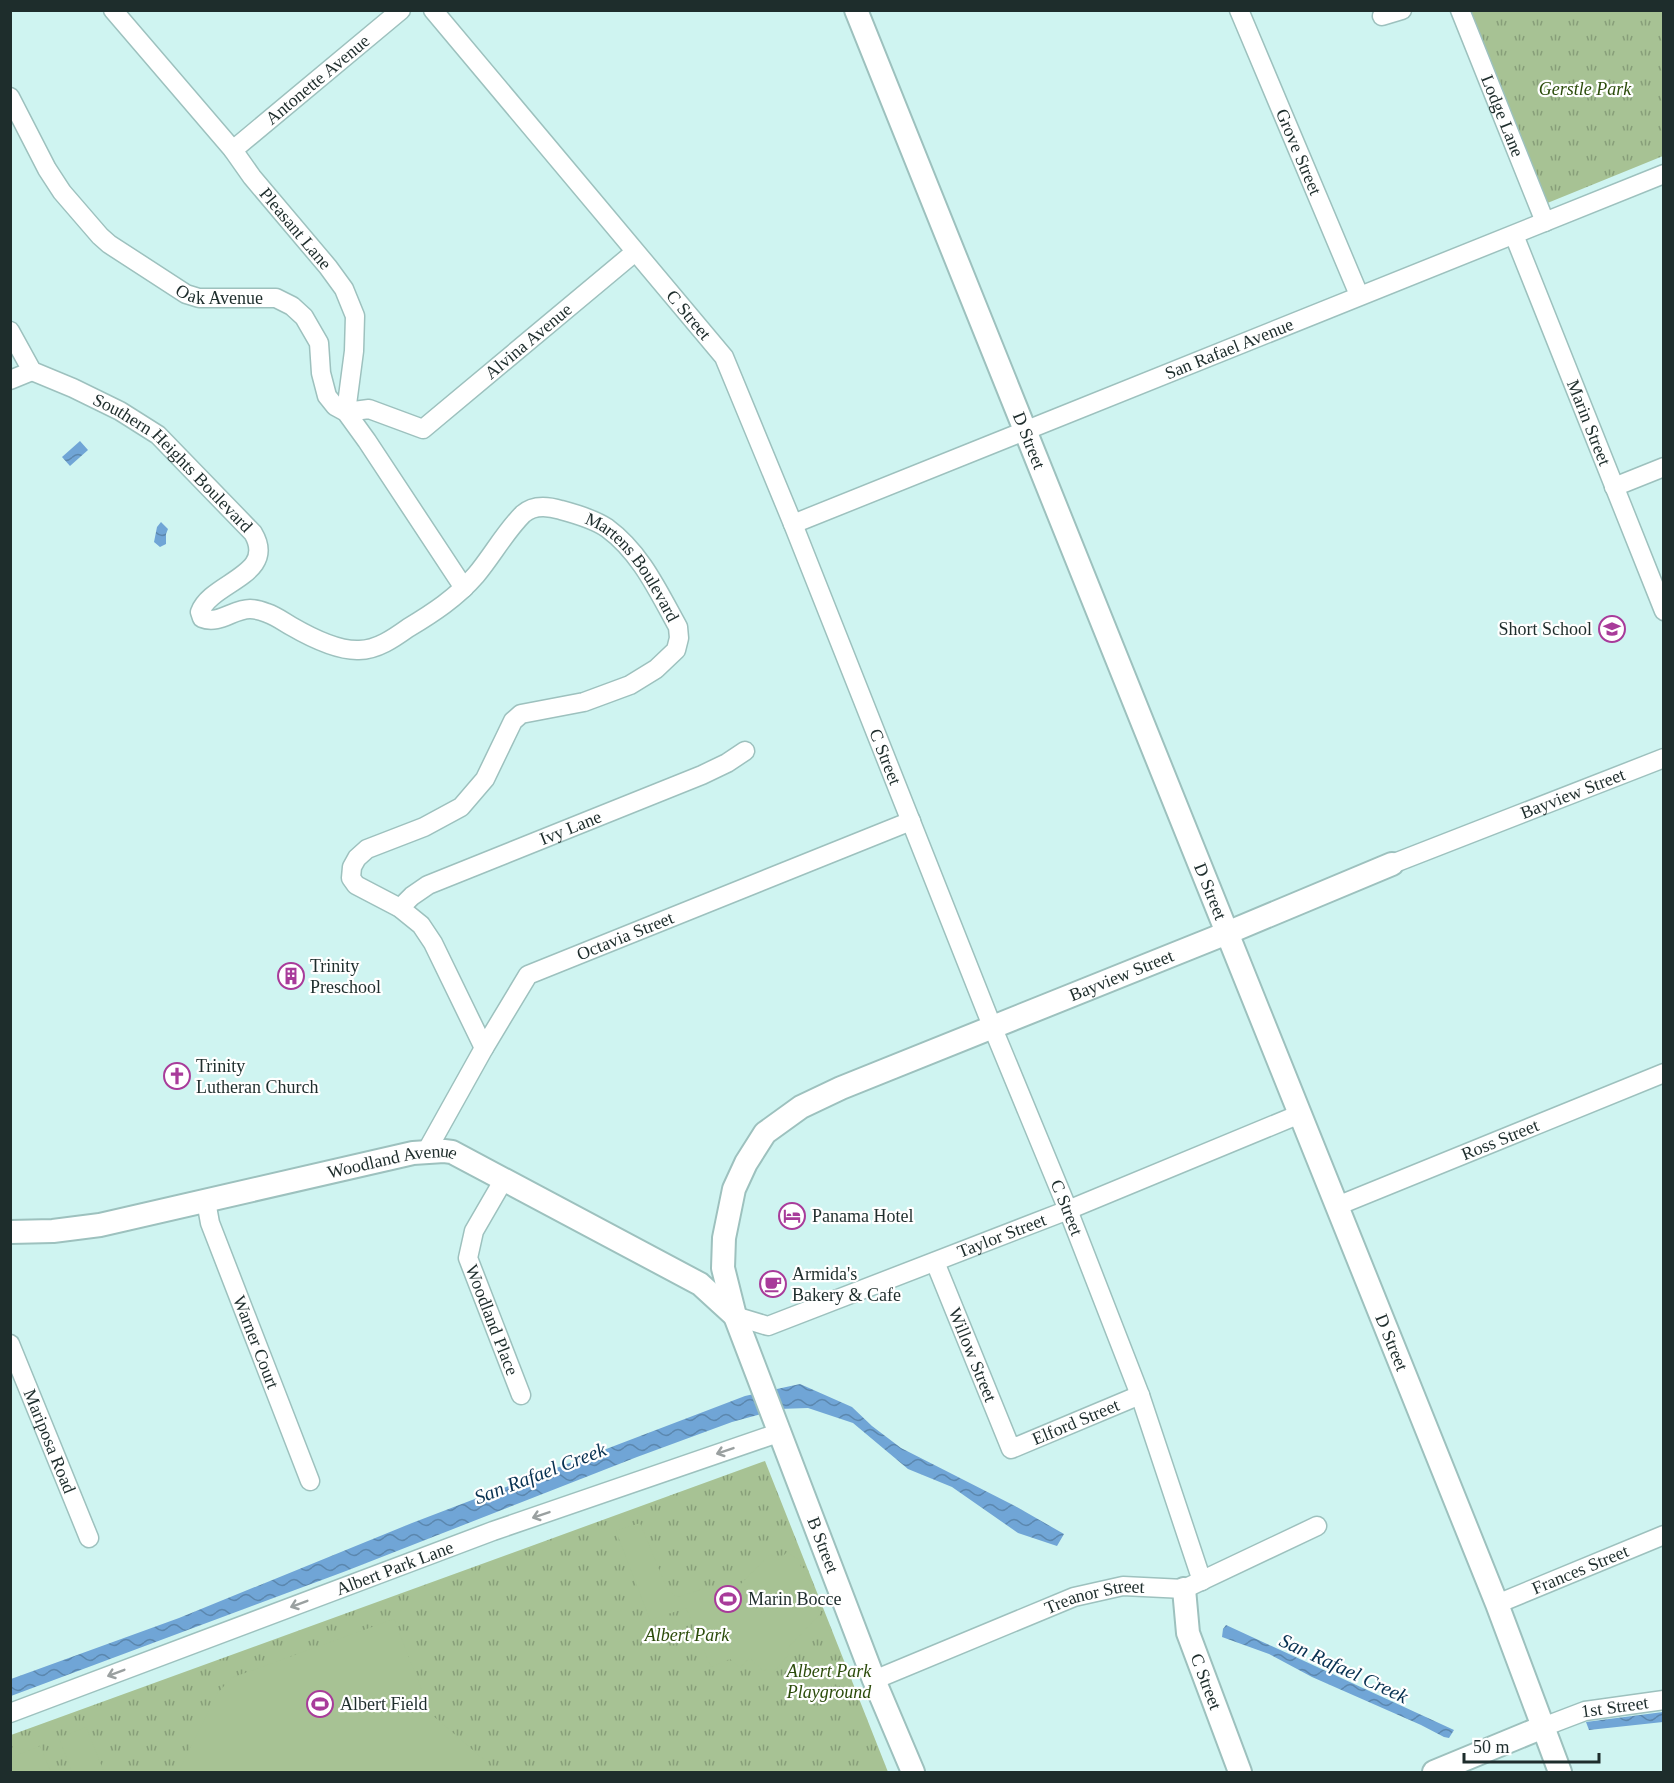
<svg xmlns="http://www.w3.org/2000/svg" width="1674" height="1783" font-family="Georgia,serif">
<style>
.park{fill:url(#park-tufts)}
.pitch{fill:#a7c294}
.water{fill:url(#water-waves)}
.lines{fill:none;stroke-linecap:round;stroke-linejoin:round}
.minor-casing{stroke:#9dc1be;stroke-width:21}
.tertiary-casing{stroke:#9dc1be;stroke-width:26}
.minor{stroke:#fff;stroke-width:18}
.tertiary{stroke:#fff;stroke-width:22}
.oneway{stroke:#9aa0a0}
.labels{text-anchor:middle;stroke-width:4.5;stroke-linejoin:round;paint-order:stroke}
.street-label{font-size:18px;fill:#1e2d2c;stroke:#fff}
.park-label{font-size:18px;font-style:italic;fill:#2c4c0b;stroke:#fff}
.poi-label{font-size:18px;fill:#1e2d2c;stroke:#fff;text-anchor:start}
.water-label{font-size:20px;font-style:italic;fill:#073151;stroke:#fff}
</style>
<defs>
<pattern id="park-tufts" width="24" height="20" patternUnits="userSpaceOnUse" patternTransform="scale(1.5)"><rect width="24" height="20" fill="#a7c294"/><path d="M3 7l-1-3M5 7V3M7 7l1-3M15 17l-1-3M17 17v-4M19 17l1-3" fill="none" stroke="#879e79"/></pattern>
<pattern id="water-waves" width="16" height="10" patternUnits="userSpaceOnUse" patternTransform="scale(1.5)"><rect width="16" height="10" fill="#70a5d6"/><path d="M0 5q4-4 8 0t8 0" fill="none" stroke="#5b87ae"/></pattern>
</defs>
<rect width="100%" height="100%" fill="#cff4f1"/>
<path class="park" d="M1470,11H1663V156L1545,204Z
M765,1461L888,1772H11V1735Z"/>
<path class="pitch" d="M640,1523L668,1591L678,1597L712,1586L728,1597L770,1554L779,1560L787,1552L801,1561L800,1566L809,1571L804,1577L813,1583L809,1589L815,1596L812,1601L821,1613L786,1650L789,1654L773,1673L768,1668L764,1671L749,1658L740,1668L730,1659L711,1667L686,1608L650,1620L616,1531Z
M394,1619L431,1714L488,1763L492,1772H178L217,1694L231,1678Z
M86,1727L104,1772H72L59,1738Z
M40,1746L51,1772H19L13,1757Z"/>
<path class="water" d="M80,441L88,450L70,466L62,457Z
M161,522L168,529L166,534V544L160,547L154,542L157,527Z
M800,1384L852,1407L872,1426L901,1448L1015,1506L1064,1534L1057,1546L1018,1533L952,1487L908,1469L853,1423L808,1408L779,1409L732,1422L637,1457L346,1571L11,1696V1679L179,1618L412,1523L745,1396Z
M1226,1625L1454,1730L1449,1738L1444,1737L1421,1725L1312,1677L1269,1654L1222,1637L1223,1629Z
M1663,1712V1722L1589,1730L1586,1722Z"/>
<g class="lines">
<defs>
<g id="minor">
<path id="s1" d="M113,10L233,150L252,177L328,267L344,289L355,316L354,351L346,412L369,409L423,429L635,252"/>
<path id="s2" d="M433,10L724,357L793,524L992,1026L1068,1210L1140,1395L1202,1581"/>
<path id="s3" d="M1239,10L1359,295"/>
<path id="s4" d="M1460,10L1545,222"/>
<path d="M1382,16L1402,10"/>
<path id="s5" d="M10,97L47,169L62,192L100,236L109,244L186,294L199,298H276L292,306L304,317L319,343L321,373L327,396L335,406L346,412L367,441L464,588"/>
<path id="s6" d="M233,150L401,10"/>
<path id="s7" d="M1514,235L1664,611"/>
<path id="s8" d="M10,331L32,371L73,388L120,411L158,435L253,533C278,575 211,582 200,612L202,618C219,625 233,609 250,609C255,609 262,611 267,613C276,616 284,622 291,626C310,637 337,651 359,650C377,650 394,638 408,628C433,613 456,598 476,575C492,556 505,532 523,514C534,504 548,506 561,510C576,514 594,519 607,528C641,553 658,591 678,627L679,638L676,650L656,669L630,685L584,702L521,714L513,721L485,779L461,807L424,827L367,849L357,858L352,867L351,878L356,885L400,908L421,925L433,943L484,1048"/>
<path d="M10,380L32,371"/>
<path d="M1614,487L1664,467"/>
<path id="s9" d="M793,524L1664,174"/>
<path id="s10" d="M1392,864L1664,758"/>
<path id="s11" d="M400,908L412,896L428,885L702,775L727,763L745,751"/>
<path id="s12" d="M426,1152L484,1048L528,975L911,821"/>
<path id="s13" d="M503,1181L474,1231L468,1258L521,1395"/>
<path id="s14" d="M206,1201L210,1223L310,1481"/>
<path id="s15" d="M1337,1206L1664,1073"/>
<path id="s16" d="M935,1262L1011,1449L1140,1395"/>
<path id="s17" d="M735,1316L768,1326L1068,1210L1300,1114"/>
<path id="s18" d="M10,1344L89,1538"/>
<path id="s19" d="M1497,1604L1664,1535"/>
<path id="s20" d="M874,1680L1074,1597L1123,1586L1184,1589L1317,1526"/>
<path id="s21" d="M10,1713L493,1531L781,1432"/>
<path id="s22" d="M1543,1727L1585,1711L1664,1700"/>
</g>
<g id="tertiary">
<path id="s23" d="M856,10L1497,1604L1560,1772"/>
<path id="s24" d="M10,1232L53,1231L100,1225L413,1153L444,1151L452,1152L700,1284L735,1316"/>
<path id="s25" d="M1184,1589L1188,1633L1240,1772"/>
<path id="s26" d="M913,1772L874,1680L735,1316L723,1268L724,1238L734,1189L746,1163L765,1133L801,1107L841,1088L1227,933L1392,864"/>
<path d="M1434,1772L1543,1727"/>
</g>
</defs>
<use href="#minor" class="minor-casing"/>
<use href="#tertiary" class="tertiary-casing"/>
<use href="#minor" class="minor"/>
<use href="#tertiary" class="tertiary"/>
</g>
<defs><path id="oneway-shaft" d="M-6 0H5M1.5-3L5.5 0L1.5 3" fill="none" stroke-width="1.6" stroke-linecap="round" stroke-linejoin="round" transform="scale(1.5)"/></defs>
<g class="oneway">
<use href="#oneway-shaft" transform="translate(725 1451) rotate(161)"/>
<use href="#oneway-shaft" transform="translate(541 1515) rotate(161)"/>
<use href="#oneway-shaft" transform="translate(299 1604) rotate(159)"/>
<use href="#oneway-shaft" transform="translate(116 1673) rotate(159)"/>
</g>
<defs>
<symbol id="school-ring" viewBox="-11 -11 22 22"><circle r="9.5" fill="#fff" stroke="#a83b9a" stroke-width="1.5"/><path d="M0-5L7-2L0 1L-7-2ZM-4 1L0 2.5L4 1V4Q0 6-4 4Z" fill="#a83b9a"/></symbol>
<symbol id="building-ring" viewBox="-11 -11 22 22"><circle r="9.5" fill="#fff" stroke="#a83b9a" stroke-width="1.5"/><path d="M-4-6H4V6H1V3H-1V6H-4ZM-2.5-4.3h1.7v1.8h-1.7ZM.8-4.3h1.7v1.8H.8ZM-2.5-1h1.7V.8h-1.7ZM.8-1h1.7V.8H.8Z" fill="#a83b9a"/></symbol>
<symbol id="church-ring" viewBox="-11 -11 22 22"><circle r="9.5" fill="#fff" stroke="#a83b9a" stroke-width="1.5"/><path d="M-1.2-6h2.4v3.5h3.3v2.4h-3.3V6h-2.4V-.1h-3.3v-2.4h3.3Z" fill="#a83b9a"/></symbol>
<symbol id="hotel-ring" viewBox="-11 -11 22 22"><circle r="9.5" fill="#fff" stroke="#a83b9a" stroke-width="1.5"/><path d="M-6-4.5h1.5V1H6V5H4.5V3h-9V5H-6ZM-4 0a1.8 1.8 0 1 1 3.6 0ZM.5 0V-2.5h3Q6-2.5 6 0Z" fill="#a83b9a"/></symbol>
<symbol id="cafe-ring" viewBox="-11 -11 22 22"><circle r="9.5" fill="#fff" stroke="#a83b9a" stroke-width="1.5"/><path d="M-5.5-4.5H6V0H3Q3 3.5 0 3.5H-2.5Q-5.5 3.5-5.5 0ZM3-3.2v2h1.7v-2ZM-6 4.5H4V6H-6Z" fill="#a83b9a"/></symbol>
<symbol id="stadium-ring" viewBox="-11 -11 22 22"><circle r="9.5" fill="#fff" stroke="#a83b9a" stroke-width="1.5"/><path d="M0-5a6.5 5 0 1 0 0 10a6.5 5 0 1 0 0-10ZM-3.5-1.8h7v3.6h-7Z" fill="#a83b9a"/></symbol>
</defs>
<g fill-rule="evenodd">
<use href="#school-ring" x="1597" y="614" width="30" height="30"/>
<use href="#building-ring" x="276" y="961" width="30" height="30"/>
<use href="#church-ring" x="162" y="1061" width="30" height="30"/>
<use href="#hotel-ring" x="777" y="1201" width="30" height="30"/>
<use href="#cafe-ring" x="758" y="1269" width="30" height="30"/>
<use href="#stadium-ring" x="713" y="1584" width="30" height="30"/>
<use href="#stadium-ring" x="305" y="1689" width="30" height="30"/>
</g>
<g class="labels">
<g class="street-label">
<text dy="6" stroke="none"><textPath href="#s6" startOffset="110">Antonette Avenue</textPath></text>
<text dy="6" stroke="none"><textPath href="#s4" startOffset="114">Lodge Lane</textPath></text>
<text dy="6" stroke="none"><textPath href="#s3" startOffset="154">Grove Street</textPath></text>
<text dy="6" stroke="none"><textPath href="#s1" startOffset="285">Pleasant Lane</textPath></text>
<text dy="6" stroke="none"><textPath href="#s5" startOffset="304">Oak Avenue</textPath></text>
<text dy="6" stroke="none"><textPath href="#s2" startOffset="398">C Street</textPath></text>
<text dy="6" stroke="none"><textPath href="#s1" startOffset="706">Alvina Avenue</textPath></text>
<text dy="6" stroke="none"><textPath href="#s9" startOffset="470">San Rafael Avenue</textPath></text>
<text dy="6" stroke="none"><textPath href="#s7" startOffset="202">Marin Street</textPath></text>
<text dy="6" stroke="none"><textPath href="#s23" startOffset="464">D Street</textPath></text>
<text dy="6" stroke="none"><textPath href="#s8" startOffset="216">Southern Heights Boulevard</textPath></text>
<text dy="6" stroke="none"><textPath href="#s8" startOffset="958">Martens Boulevard</textPath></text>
<text dy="6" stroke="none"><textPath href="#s2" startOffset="884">C Street</textPath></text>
<text dy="6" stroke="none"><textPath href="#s10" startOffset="194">Bayview Street</textPath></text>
<text dy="6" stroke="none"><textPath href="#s11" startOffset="190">Ivy Lane</textPath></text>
<text dy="6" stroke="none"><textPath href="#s23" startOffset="950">D Street</textPath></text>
<text dy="6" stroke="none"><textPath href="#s12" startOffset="309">Octavia Street</textPath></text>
<text dy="6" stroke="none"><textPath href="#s26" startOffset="1074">Bayview Street</textPath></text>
<text dy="6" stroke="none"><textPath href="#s15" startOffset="176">Ross Street</textPath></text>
<text dy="6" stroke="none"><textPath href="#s24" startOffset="390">Woodland Avenue</textPath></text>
<text dy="6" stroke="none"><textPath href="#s2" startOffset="1370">C Street</textPath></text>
<text dy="6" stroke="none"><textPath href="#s17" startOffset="285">Taylor Street</textPath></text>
<text dy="6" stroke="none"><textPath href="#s13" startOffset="152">Woodland Place</textPath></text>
<text dy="6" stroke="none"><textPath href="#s14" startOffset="150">Warner Court</textPath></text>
<text dy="6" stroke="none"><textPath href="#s23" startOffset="1436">D Street</textPath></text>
<text dy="6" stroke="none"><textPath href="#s16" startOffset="100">Willow Street</textPath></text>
<text dy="6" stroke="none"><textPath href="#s16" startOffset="272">Elford Street</textPath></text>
<text dy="6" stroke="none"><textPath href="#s18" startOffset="105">Mariposa Road</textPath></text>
<text transform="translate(823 1545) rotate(69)" y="6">B Street</text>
<text dy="6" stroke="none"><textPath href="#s21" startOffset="411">Albert Park Lane</textPath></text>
<text dy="6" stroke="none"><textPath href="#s19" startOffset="90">Frances Street</textPath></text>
<text dy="6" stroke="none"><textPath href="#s20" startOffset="237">Treanor Street</textPath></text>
<text dy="6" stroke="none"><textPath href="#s25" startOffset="96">C Street</textPath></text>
<text dy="6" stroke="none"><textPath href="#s22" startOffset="75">1st Street</textPath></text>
</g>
<g class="park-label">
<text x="1585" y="95">Gerstle Park</text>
<text x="687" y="1641">Albert Park</text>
<text x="829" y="1677">Albert Park<tspan x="829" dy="21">Playground</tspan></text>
</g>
<g class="poi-label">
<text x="1592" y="635" text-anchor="end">Short School</text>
<text x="310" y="972">Trinity<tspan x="310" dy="21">Preschool</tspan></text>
<text x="196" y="1072">Trinity<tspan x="196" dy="21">Lutheran Church</tspan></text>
<text x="812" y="1222">Panama Hotel</text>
<text x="792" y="1280">Armida's<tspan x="792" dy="21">Bakery &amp; Cafe</tspan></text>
<text x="748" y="1605">Marin Bocce</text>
<text x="340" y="1710">Albert Field</text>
</g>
<g class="water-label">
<text transform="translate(540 1473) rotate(-21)" y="7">San Rafael Creek</text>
<text transform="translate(1344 1668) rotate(25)" y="7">San Rafael Creek</text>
</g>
</g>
<rect width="1674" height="1783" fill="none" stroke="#1e2d2c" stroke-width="24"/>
<path d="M1464 1753v9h135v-9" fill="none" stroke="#1e2d2c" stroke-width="3"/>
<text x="1473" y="1753" font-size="18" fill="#1e2d2c" stroke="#ffffff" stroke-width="4.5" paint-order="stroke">50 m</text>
</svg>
